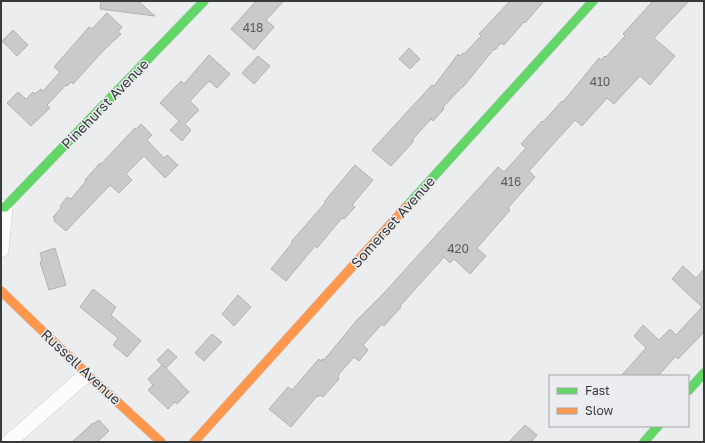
<svg xmlns="http://www.w3.org/2000/svg" width="705" height="443" font-family="'Golos Text',sans-serif">
<style>
.building{fill:#cacacb;stroke:#b2b2b3}
.lines{fill:none;stroke-linecap:round;stroke-linejoin:round}
.street-casing{stroke:#cacbcd;stroke-width:16}
.fast-casing{stroke:#cacbcd;stroke-width:10}
.slow-casing{stroke:#cacbcd;stroke-width:10}
.street{stroke:#fcfcfd;stroke-width:15}
.fast{stroke:#63d668;stroke-width:9}
.slow{stroke:#ff974d;stroke-width:9}
.labels{text-anchor:middle;stroke-width:3;stroke-linejoin:round;paint-order:stroke}
.number-label{font-size:12px;fill:#5c5d5e}
.street-label{font-size:14px;fill:#38393a;stroke:#ebedf0}
</style>
<rect width="100%" height="100%" fill="#ecedef"/>
<path class="building" d="M101,1H138L155,16L100,9Z
M256,1H284L266,20L274,27L254,50L231,29Z
M510,1H544L525,23L524,22L504,45L501,43L495,50L494,49L463,87H462L443,107L444,109L433,121L431,119L412,140L414,141L391,166L372,150L432,85L434,86L458,54L460,56L463,53L464,54L481,36L479,34Z
M653,1H689L654,38L675,56L650,85L640,76L614,104L607,98L582,126L575,120L529,171L535,177L508,208L510,210L477,248L486,256L470,274L454,259L450,263L444,257L400,306L401,307L384,326L382,324L363,345L368,350L359,361L354,357L339,374L338,377L339,379L323,397L320,395L318,397L317,396L291,427L269,409L288,387L292,390L319,359L321,361L322,359L324,360L357,320L385,292L498,167L504,172L526,148L521,144L542,121L543,122L562,101L563,102L599,58L601,60L605,56L606,57L625,36L623,34Z
M107,13L122,27L118,32L121,34L103,51L73,84L71,82L67,86L66,85L47,105L50,108L31,126L7,103L18,92L26,99L33,92L35,94L41,89L43,91L60,72L54,67L89,27L92,29Z
M13,30L28,45L17,56L2,41Z
M409,48L420,59L410,69L399,59Z
M209,55L230,74L217,88L209,81L190,101L199,110L185,124L191,130L182,141L170,130L179,121L160,103L181,81L184,84Z
M258,56L270,66L254,84L242,73Z
M141,124L152,135L147,140L164,158L167,155L178,165L165,178L144,156L126,174L132,180L119,193L110,185L66,231L54,221L55,219L53,217L61,208L60,206L67,197L71,199L86,181L85,180L100,163L101,164L135,128L136,129Z
M355,165L373,180L352,205L355,207L344,219L342,218L317,248L315,246L286,281L271,269L292,243L291,242L325,203L324,202Z
M55,248L66,285L49,290L40,262L42,261L40,253Z
M683,266L696,278L704,269V332L678,359L676,356L658,376H621L646,348L634,336L643,325L659,340L670,329L676,335L702,307L672,279Z
M93,289L116,307L111,315L141,341L127,357L113,345L118,338L80,307Z
M238,295L251,307L234,326L222,314Z
M212,334L222,342L204,361L195,353Z
M168,349L177,357L166,368L163,365L189,392L177,404L175,402L168,409L148,390L153,385L148,379L162,365L157,360Z
M99,420L109,431L97,442H72L93,423V424Z
M525,425L537,435L531,442H509Z"/>
<g class="lines">
<defs>
<path id="street" d="M1,250L5,207
M9,442L87,374"/>
<path id="fast" d="M1,207H5L204,1
M406,207L593,1
M688,391L704,373
M644,442L658,426"/>
<path id="slow" d="M1,291L87,374L161,442
M194,442L406,207"/>
</defs>
<use href="#street" class="street-casing"/>
<use href="#fast" class="fast-casing"/>
<use href="#slow" class="slow-casing"/>
<use href="#street" class="street"/>
<use href="#fast" class="fast"/>
<use href="#slow" class="slow"/>
</g>
<g class="labels">
<g class="number-label">
<text x="253" y="32">418</text>
<text x="600" y="86">410</text>
<text x="511" y="186">416</text>
<text x="458" y="253">420</text>
</g>
<g class="street-label">
<text transform="translate(105 104) rotate(-46)" y="5">Pinehurst Avenue</text>
<text transform="translate(393 222) rotate(-48)" y="5">Somerset Avenue</text>
<text transform="translate(81 367) rotate(43)" y="5">Russell Avenue</text>
</g>
</g>
<rect width="705" height="443" fill="none" stroke="#38393a" stroke-width="4"/>
<rect x="549" y="375" width="140" height="52" fill="#ebedf0" stroke="#a3a5a7"/>
<rect x="557" y="388" width="20" height="6" fill="#63d668" stroke="#a3a5a7"/>
<text x="585" y="395" font-size="12" fill="#38393a">Fast</text>
<rect x="557" y="408" width="20" height="6" fill="#ff974d" stroke="#a3a5a7"/>
<text x="585" y="415" font-size="12" fill="#38393a">Slow</text>
</svg>
